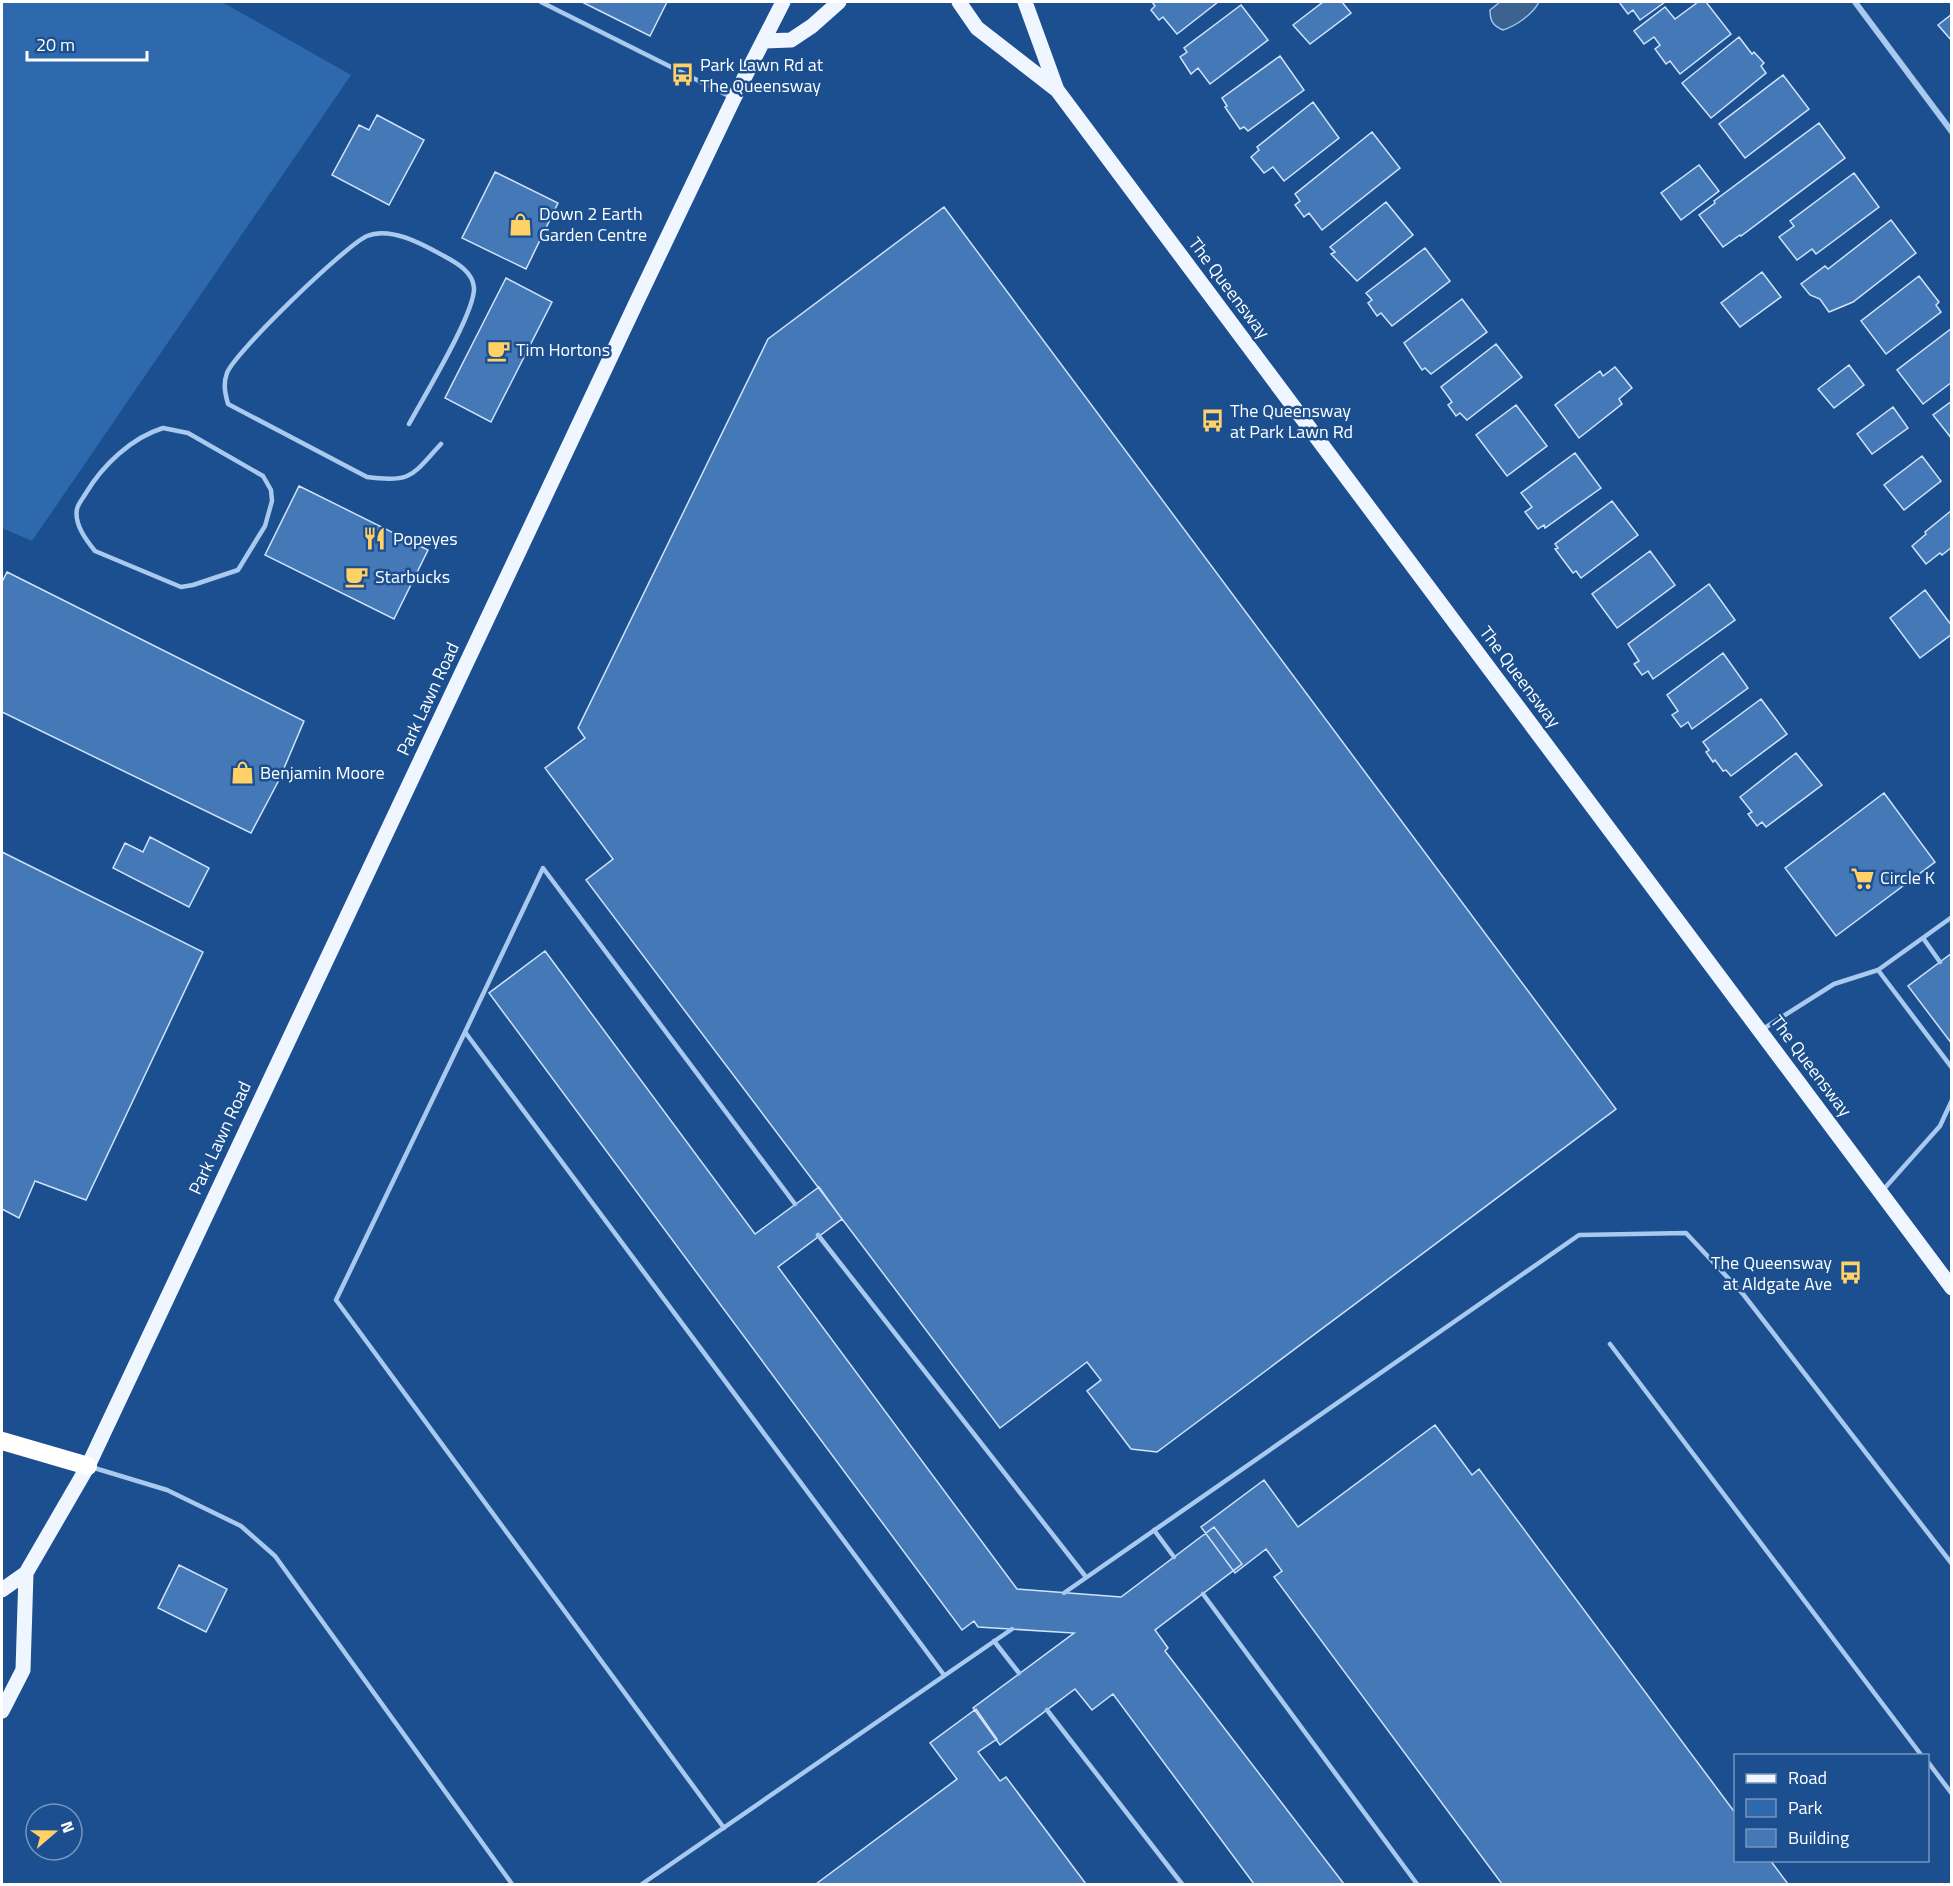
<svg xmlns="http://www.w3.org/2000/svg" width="1953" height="1886" font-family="'Titillium Web',sans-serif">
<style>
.green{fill:#2e69ad}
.water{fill:#3c6290;stroke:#9cc4f0;stroke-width:1.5}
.building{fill:#4478b7;stroke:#cfe3fa;stroke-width:1.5}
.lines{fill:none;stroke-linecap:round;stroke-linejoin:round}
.service{stroke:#a9c9ee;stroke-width:4.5}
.minor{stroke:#a9c9ee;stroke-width:6}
.primary{stroke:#f0f6ff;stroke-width:15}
.motorway{stroke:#fff;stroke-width:18}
.labels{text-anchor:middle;stroke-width:5;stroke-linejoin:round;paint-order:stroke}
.poi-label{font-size:18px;fill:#fff;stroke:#1b4f8f;text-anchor:start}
.street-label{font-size:18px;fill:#fff;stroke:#1b4f8f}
</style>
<rect width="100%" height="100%" fill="#1b4f8f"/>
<path class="green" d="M2,2H222L351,75L32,541L2,528Z"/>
<path class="water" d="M1500,2H1539C1533,14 1516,26 1503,30C1493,26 1490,21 1490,10Z"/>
<path class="building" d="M582,2H667L650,36Z
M1152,2H1218L1177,34L1163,17L1159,20L1151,10L1155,6Z
M1323,2H1342L1351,13L1310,44L1293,25Z
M1619,2H1665L1640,20L1633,10L1628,14Z
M1698,2H1706L1731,34L1680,74L1670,61L1666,64L1655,49L1660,45L1654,37L1644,44L1634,31L1665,7L1675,19Z
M1241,5L1268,40L1210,84L1198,68L1191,74L1180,57L1187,52L1184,48Z
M1952,14V41L1938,25Z
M1739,37L1752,54L1754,52L1764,63L1761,66L1766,73L1711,118L1682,83Z
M1280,56L1304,90L1248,131L1244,127L1240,129L1225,107L1227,106L1222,98Z
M1783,75L1809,109L1745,158L1719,124Z
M1313,102L1339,138L1284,181L1273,167L1264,173L1251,157L1259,150L1257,147Z
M377,115L424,140L389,205L332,175L359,125L369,130Z
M1819,123L1845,158L1741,236L1740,235L1723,247L1699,215L1715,203L1714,201Z
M1372,132L1400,168L1322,230L1309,213L1304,217L1295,205L1300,201L1295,194Z
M1699,165L1719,191L1681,220L1661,193Z
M495,172L558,203L526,269L462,238Z
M1854,173L1879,207L1816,254L1812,249L1797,260L1779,237L1794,226L1790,221Z
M1386,202L1413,235L1357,281L1331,254L1335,252L1330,247Z
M944,207L1616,1109L1157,1452L1131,1449L1087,1391L1101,1380L1087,1362L1000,1428L586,880L613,859L545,768L585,738L578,728L768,339Z
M1891,220L1916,253L1853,302L1829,312L1820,299L1810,295L1801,284L1825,266L1828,269Z
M1425,248L1450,281L1392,326L1381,313L1377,316L1368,303L1372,300L1366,293Z
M1762,272L1781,297L1740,327L1721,303Z
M1919,276L1939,302L1936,305L1941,312L1886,354L1861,321Z
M506,278L552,302L491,422L445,398Z
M1462,299L1487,332L1431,374L1425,368L1422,370L1404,343Z
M1952,328V382L1923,404L1897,370Z
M1496,344L1522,377L1467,420L1460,413L1456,416L1448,405L1452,402L1441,387Z
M1849,365L1864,385L1834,408L1818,389Z
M1615,367L1632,388L1619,399L1622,404L1579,438L1555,405L1600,371L1603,376Z
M1952,401V439L1933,415Z
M1516,405L1547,446L1507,476L1476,435Z
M1893,407L1908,428L1872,454L1857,434Z
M1575,453L1601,488L1545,528L1544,525L1538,529L1525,512L1532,507L1521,493Z
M1922,456L1941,481L1904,510L1884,485Z
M299,486L428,550L394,619L265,555Z
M1612,501L1638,535L1581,578L1576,571L1573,573L1555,549L1558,548L1555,544Z
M1952,510V547L1942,555L1940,553L1926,564L1912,546L1926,534L1925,532Z
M1650,551L1675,585L1617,628L1592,594Z
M7,572L304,721L279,780L251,833L2,712V582Z
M1709,584L1735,620L1653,679L1648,671L1642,675L1634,664L1639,661L1628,644Z
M1925,590L1952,626V634L1920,658L1890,618Z
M1723,653L1748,688L1692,729L1688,722L1681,727L1672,715L1678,711L1667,695Z
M1761,699L1787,734L1731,776L1726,770L1723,771L1715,760L1713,762L1706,752L1709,750L1703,742Z
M1796,753L1822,785L1766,827L1762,822L1757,826L1748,814L1752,812L1740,797Z
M1884,793L1935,862L1836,936L1785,868Z
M150,837L209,868L189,907L113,868L125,843L143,852Z
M2,852L203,952L86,1200L35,1181L19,1218L2,1209Z
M545,951L755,1234L819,1187L842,1219L778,1267L1017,1589L1121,1597L1214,1527L1242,1564L1155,1630L1168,1648L1165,1651L1344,1884H1254L1113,1694L1092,1710L1075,1689L1000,1745L973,1708L1074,1633L978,1627L974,1621L962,1630L489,993Z
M1952,953V1044L1908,986Z
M1435,1425L1472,1475L1479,1469L1736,1814V1860H1770L1788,1884H1502L1274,1577L1282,1571L1266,1549L1235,1573L1201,1527L1264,1480L1298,1527Z
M179,1565L227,1589L206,1632L158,1608Z
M976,1709L997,1739L978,1752L1000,1781L1006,1777L1086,1884H816L957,1779L930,1743Z"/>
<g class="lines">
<path class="service" d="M541,2L731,97
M409,424C423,398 475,313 474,288C473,272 457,263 444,256C424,245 391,226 367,236C346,245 234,353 227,373C223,384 225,393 228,404L367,477C413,483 412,475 441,444
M163,428L188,433L263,476L271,490L272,501L265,526L238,570L193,585L181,587L95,551C86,540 74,524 77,509C78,504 83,498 86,493C103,465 131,438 163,428Z
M1923,938L1940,962
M1878,970L1952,1068
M1763,1029L1834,984L1878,970L1952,917
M465,1032L543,868L795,1204
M1883,1190L1940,1126L1952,1100
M818,1235L1086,1577
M1610,1344L1922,1756
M91,1467L167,1490L241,1526L275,1556L512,1884
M1154,1530L1174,1557
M1064,1593L1579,1235L1686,1233L1743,1294L1952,1564
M1203,1594L1417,1884
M994,1641L1019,1673
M1047,1710L1182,1884
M1928,1762L1952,1794
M724,1828L336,1300L465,1032L944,1675
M642,1884L1012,1629"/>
<path class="minor" d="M1855,2L1952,132"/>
<path class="primary" d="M959,2L977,28L1057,90L1952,1288
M1025,2L1057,90
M764,41L791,40L812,26L839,2
M2,1590L26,1573L88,1466L637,301L734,98L783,2
M2,1711L23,1670L26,1573"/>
<path class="motorway" d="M2,1441L88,1466"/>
</g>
<defs>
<symbol id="bus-bare" viewBox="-9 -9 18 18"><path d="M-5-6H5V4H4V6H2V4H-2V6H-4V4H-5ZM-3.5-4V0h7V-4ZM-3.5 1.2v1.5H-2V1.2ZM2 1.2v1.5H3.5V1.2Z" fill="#ffd166" stroke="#1b4f8f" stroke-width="2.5" paint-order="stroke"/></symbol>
<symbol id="shop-bare" viewBox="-9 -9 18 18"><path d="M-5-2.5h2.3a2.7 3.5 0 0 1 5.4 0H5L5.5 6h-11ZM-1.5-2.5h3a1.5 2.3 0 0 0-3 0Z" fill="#ffd166" stroke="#1b4f8f" stroke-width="2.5" paint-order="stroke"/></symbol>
<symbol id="cafe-bare" viewBox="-9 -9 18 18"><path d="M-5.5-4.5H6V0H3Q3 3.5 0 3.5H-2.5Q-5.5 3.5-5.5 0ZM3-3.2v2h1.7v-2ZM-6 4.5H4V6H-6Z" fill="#ffd166" stroke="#1b4f8f" stroke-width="2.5" paint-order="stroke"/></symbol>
<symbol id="restaurant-bare" viewBox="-9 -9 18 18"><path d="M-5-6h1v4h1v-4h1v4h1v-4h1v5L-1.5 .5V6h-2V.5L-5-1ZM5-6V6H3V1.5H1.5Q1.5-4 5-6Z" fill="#ffd166" stroke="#1b4f8f" stroke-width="2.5" paint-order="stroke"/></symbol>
<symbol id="supermarket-bare" viewBox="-9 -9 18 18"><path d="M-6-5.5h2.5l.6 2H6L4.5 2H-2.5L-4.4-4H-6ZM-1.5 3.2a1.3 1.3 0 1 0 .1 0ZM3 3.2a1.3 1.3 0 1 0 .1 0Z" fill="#ffd166" stroke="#1b4f8f" stroke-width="2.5" paint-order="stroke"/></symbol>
</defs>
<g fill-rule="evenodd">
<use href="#bus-bare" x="666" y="58" width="33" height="33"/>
<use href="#shop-bare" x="504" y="208" width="33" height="33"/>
<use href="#cafe-bare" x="482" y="334" width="33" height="33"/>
<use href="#bus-bare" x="1196" y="404" width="33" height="33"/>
<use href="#restaurant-bare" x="358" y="522" width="33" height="33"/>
<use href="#cafe-bare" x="340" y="560" width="33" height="33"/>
<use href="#shop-bare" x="226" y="756" width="33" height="33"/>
<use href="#supermarket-bare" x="1846" y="862" width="33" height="33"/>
<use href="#bus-bare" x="1834" y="1256" width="33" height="33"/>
</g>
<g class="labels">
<g class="poi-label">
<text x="700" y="71">Park Lawn Rd at<tspan x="700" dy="21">The Queensway</tspan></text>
<text x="539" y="220">Down 2 Earth<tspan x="539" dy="21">Garden Centre</tspan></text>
<text x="516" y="356">Tim Hortons</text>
<text x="1230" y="417">The Queensway<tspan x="1230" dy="21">at Park Lawn Rd</tspan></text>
<text x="393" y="545">Popeyes</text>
<text x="375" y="583">Starbucks</text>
<text x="260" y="779">Benjamin Moore</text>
<text x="1880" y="884">Circle K</text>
<text x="1832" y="1269" text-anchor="end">The Queensway<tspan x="1832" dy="21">at Aldgate Ave</tspan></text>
</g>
<g class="street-label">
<text transform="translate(1229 288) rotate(53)" y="6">The Queensway</text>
<text transform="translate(1520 677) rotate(53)" y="6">The Queensway</text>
<text transform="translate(428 699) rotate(-65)" y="6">Park Lawn Road</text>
<text transform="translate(1811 1066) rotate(53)" y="6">The Queensway</text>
<text transform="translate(220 1138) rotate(-65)" y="6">Park Lawn Road</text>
</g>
</g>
<rect width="1953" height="1886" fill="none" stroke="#ffffff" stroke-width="6"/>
<rect x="1734" y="1754" width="195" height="108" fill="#1b4f8f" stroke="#7695bc" stroke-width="1.5"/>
<rect x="1746" y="1774" width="30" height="9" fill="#f0f6ff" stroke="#7695bc" stroke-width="1.5"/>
<text x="1788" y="1784" font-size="18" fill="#ffffff">Road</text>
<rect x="1746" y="1799" width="30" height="18" fill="#2e69ad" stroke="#7695bc" stroke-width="1.5"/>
<text x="1788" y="1814" font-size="18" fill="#ffffff">Park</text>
<rect x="1746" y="1829" width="30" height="18" fill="#4478b7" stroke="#7695bc" stroke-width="1.5"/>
<text x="1788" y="1844" font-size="18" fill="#ffffff">Building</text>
<g transform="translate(54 1832) rotate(70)"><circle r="28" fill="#1b4f8f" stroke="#7695bc" stroke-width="1.5"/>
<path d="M0-4.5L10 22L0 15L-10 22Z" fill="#ffd166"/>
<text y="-9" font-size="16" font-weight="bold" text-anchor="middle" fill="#ffffff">N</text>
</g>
<path d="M27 51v9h120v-9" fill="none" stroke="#ffffff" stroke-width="3"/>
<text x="36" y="51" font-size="18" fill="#ffffff" stroke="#1b4f8f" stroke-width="4.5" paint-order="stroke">20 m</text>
</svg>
